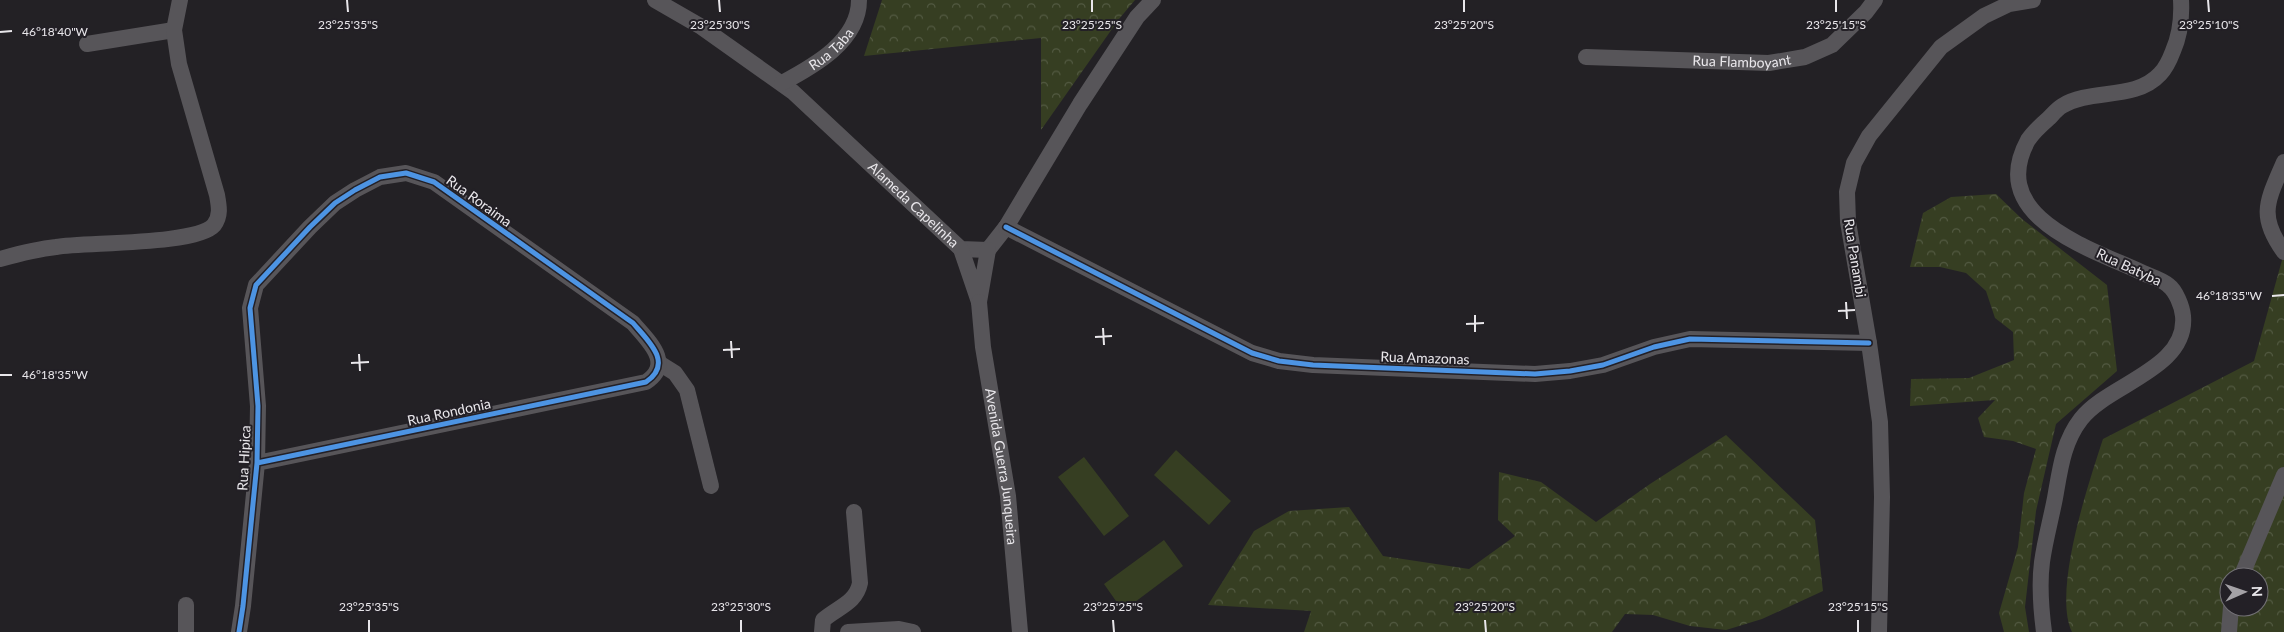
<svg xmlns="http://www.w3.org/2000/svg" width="2284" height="632" font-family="Lato,sans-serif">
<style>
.forest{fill:url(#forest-crowns);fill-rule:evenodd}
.pitch{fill:#363e22}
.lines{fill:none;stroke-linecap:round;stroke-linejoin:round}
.minor{stroke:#575559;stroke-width:16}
.cycleway-casing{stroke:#232026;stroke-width:8}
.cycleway{stroke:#4d94e3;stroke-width:5}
.ticks{fill:none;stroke:#e9e7eb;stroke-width:2}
.labels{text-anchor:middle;stroke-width:4;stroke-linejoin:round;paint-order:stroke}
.street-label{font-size:14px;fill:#e9e7eb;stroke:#232026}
.ticks-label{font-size:12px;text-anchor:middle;fill:#e9e7eb;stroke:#232026;stroke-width:4;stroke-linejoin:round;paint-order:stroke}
</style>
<defs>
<pattern id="forest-crowns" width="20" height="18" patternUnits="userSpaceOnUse" patternTransform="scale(1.25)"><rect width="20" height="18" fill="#363e22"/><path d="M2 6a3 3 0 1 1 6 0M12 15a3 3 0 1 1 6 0" fill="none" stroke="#535a42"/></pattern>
</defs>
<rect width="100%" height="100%" fill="#232125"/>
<path class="forest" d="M882,0H1135L1119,19L1041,130V38L864,56Z
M1996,194L2022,219L2107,285L2117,371L2056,424L2036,511L2025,607L2029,632H2004L1999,613L2018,547L2024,493L2036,449L2013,441L1984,437L1978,418L1995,400L1910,406L1911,379L1969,378L2014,360L2013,332L1995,318L1986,291L1966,273L1940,267H1910L1923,213L1951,197Z
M2284,253V632H2072C2052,591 2089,482 2103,439L2254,361ZM2229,577H2259V607H2229Z
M1726,435L1815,520L1823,591L1762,619L1726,630L1690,626L1653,615L1625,614L1612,632H1304L1311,611L1208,605L1254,531L1289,511L1349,507L1383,556L1469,569L1515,536L1498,520L1499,472L1541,482L1596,522L1650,484Z"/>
<path class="pitch" d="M1176,450L1231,501L1209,525L1154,475Z
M1084,457L1129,516L1104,536L1058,477Z
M1164,540L1183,566L1123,611L1104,584Z"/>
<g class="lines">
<g class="minor">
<path id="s1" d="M655,0L700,26L793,92L961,249L988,250L1006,227L1080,104L1137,17L1153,0"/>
<path d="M87,44L174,30"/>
<path id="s2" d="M1586,57L1769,63L1805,57L1832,45L1866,12L1875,0"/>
<path id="s3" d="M782,83C814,66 859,41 859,0"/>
<path d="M2284,162C2268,200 2257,215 2284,252"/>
<path d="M1006,227L1252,353L1279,361L1313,365L1535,374L1570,371L1603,365L1654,347L1690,339L1869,343"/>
<path d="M961,249L979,302L988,250"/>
<path d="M0,259C18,254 37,249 56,247C86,242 197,245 214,225C221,216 219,206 217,195L179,64L174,30L180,0"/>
<path id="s4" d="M979,302L983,347L1008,496L1020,632"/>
<path d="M659,363L675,373L687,390L711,486"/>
<path d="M2241,577L2284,475"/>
<path d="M186,632V605"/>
<path d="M239,632L243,606L257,463L258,406L250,308L256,285L310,227L335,203L355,190L380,177L406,173L434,182L633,323C648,341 674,363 646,382L257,463"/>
<path d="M822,632L823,620C838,607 856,603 860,583L854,512"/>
<path d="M848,632L899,629L913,632"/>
<path d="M1879,632L1882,497L1880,422L1869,343L1848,222L1847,192L1854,163L1869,136L1941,47L1984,16L2009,4L2033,0"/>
<path d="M2044,632C2041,609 2039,585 2042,562C2045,540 2051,519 2055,498C2060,470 2063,442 2081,419C2108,384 2188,369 2183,316C2182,306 2176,291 2168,285C2161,279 2149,276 2141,272C2089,248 1986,217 2028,140C2034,131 2041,125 2049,118C2053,114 2057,109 2062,106C2091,88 2135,101 2160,74C2166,68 2170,59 2173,51C2180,35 2182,18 2181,0"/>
<path d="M2229,632L2231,607"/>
</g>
<defs>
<path id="cycleway" d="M1006,227L1252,353L1279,361L1313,365L1535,374L1570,371L1603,365L1654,347L1690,339L1869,343
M239,632L243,606L257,463L258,406L250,308L256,285L310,227L335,203L355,190L380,177L406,173L434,182L633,323C648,341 674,363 646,382L257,463"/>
</defs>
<use href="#cycleway" class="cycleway-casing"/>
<use href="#cycleway" class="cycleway"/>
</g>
<path class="ticks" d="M347,0L348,12M719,0L720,12M1092,0V12M1464,0V12M1836,0V12M2208,0L2209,12M0,32L12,31M2272,296L2284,295M1846,302L1847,319M1838,311L1855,310M1475,315V332M1466,324L1484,323M1103,328L1104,345M1095,337L1112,336M731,341L732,358M723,350L740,349M359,354L360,371M351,363L369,362M0,375H12M369,620V632M741,620V632M1113,620L1114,632M1485,620L1486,632M1858,620V632"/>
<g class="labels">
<g class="street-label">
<text dy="5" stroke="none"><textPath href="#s3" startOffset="60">Rua Taba</textPath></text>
<text dy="5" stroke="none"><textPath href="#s2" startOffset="156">Rua Flamboyant</textPath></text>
<text transform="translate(479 201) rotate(36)" y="5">Rua Roraima</text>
<text dy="5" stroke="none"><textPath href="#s1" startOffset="331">Alameda Capelinha</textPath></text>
<text transform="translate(1855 258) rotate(81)" y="5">Rua Panambi</text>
<text transform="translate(2129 267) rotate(25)" y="5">Rua Batyba</text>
<text transform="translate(1425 358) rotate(2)" y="5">Rua Amazonas</text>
<text transform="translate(449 412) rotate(-12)" y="5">Rua Rondonia</text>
<text transform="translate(244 458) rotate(-87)" y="5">Rua Hipica</text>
<text dy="5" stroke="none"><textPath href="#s4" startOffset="166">Avenida Guerra Junqueira</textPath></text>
</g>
</g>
<g class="ticks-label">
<text x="348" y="29">23°25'35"S</text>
<text x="720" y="29">23°25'30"S</text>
<text x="1092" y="29">23°25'25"S</text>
<text x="1464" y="29">23°25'20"S</text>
<text x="1836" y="29">23°25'15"S</text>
<text x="2209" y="29">23°25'10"S</text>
<text x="55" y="36">46°18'40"W</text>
<text x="2229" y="300">46°18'35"W</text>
<text x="55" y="379">46°18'35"W</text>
<text x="369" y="611">23°25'35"S</text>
<text x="741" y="611">23°25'30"S</text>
<text x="1113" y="611">23°25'25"S</text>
<text x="1485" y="611">23°25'20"S</text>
<text x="1858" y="611">23°25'15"S</text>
</g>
<g transform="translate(2244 592) rotate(88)"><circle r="24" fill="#232026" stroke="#727075"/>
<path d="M0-4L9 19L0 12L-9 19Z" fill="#a4a2a6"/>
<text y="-8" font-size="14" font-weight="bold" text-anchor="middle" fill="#e9e7eb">N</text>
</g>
</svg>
